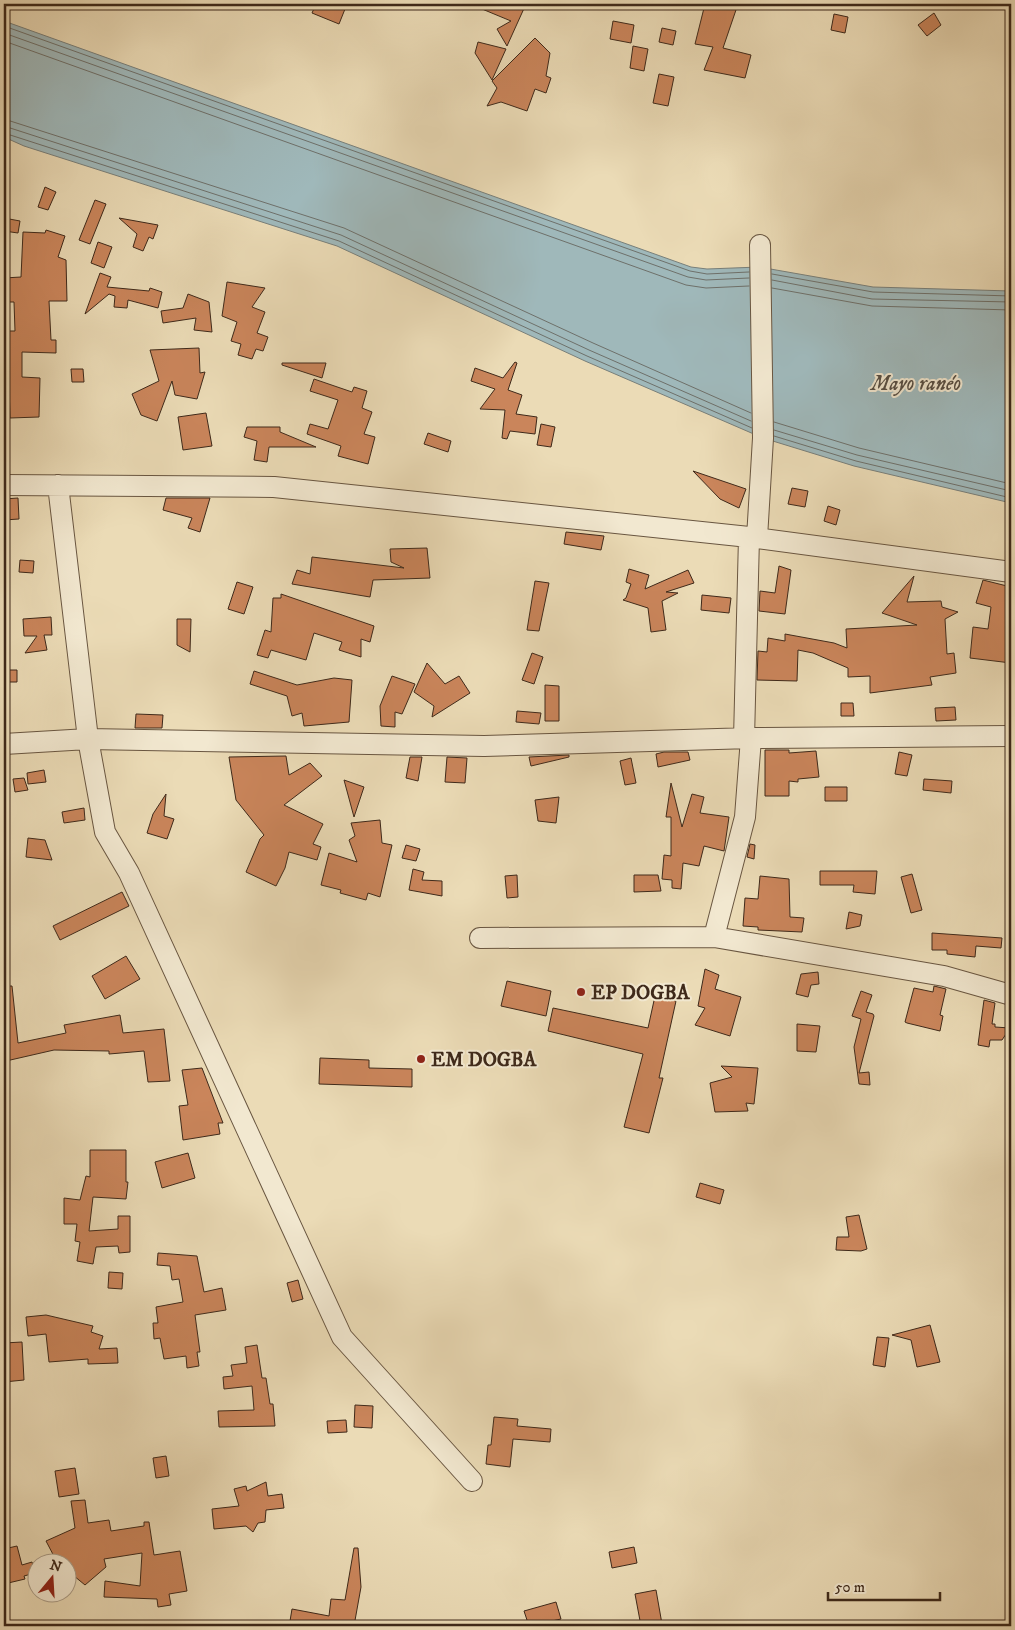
<svg xmlns="http://www.w3.org/2000/svg" width="1015" height="1630" font-family="'IM FELL DW Pica',serif">
<style>
.water{fill:#9fb8ba;stroke:#787f7a}
.lines{fill:none;stroke-linecap:round;stroke-linejoin:round}
.shore{stroke:#6e706a;stroke-width:1}
.building{fill:#ca855b;stroke:#3e291a}
.minor-casing{stroke:#695641;stroke-width:22}
.minor{stroke:#f2e8d0;stroke-width:20}
.poi-dot{fill:#8f2418;stroke:#f2e8d0;stroke-width:2}
.labels{text-anchor:middle;stroke-width:4;stroke-linejoin:round;paint-order:stroke}
.poi-label{font-size:20px;font-weight:bold;fill:#3e291a;stroke:#f2e8d0;text-anchor:start}
.water-label{font-size:21px;font-style:italic;fill:#564d42;stroke:#f2e8d0}
</style>
<rect width="100%" height="100%" fill="#ebdbb6"/>
<filter id="stains"><feTurbulence type="fractalNoise" baseFrequency=".004" numOctaves="4"/><feColorMatrix values="0 0 0 0 .2 0 0 0 0 .09 0 0 0 0 .02 0 0 0 .5 -.17"/></filter>
<radialGradient id="worn" r=".72"><stop offset=".6" stop-color="#630" stop-opacity="0"/><stop offset="1" stop-color="#630" stop-opacity=".3"/></radialGradient>
<path class="water" d="M4,21L691,267L707,269L759,267L873,287L1011,291V503L854,466L763,438L585,361L337,246L24,146L4,137Z"/>
<g class="lines">
<path class="shore" d="M4,26L690,271L707,274L749,272
M4,33L688,277L706,280L749,278
M4,41L686,285L706,288L749,286
M4,119L344,228L593,343L751,413
M4,126L341,235L589,350L751,421
M4,133L339,241L587,356L752,428
M772,274L873,292L1011,296
M772,280L872,299L1011,302
M772,288L872,306L1011,310
M774,422L859,448L1011,484
M774,430L857,455L1011,491
M774,436L856,461L1011,498"/>
</g>
<path class="building" d="M316,4H347L339,24L312,13Z
M470,4H526L507,46L497,29L511,21Z
M705,4H738L723,48L751,55L745,78L704,70L713,47L695,44Z
M934,13L941,25L927,36L918,25Z
M834,14L848,17L845,33L831,30Z
M613,21L634,25L631,43L610,39Z
M662,28L676,31L673,45L659,42Z
M535,38L550,53L546,76L551,78L546,93L535,89L527,111L501,102L487,106L497,88L492,81Z
M478,42L506,49L492,80L475,53Z
M633,46L648,49L644,71L630,68Z
M659,74L674,77L668,106L653,103Z
M45,187L56,192L48,210L38,207Z
M95,200L106,204L90,244L79,240Z
M4,218L20,221L18,233L4,231Z
M119,218L158,225L153,239L149,237L143,251L133,247L137,234Z
M46,230L65,236L58,257L66,260L67,301H49L51,340H56V353L22,352V377L40,378L39,417L10,418L9,385H4V331H15L14,302H4V278L21,277L23,232L45,233Z
M98,242L112,247L104,268L91,263Z
M100,273L111,277L107,287L149,291L150,288L162,292L158,308L128,300L127,308L114,307L115,296L109,294L85,314Z
M227,282L265,288L252,307L265,312L257,333L268,337L263,351L256,349L252,359L238,355L241,344L231,341L237,322L222,316Z
M188,294L209,302L212,332L194,330L196,318L163,323L161,311L183,308Z
M199,348L200,373L205,372L197,399L175,395L172,381L157,421L141,415L132,394L159,381L150,350Z
M515,362L517,363L508,390L522,395L516,414L537,417L535,434L510,431L507,439L502,438L505,410L480,409L495,389L471,381L475,368L503,378Z
M282,363H326L322,378L282,365Z
M71,369H83L84,382H72Z
M314,379L352,392L354,387L367,391L362,408L372,412L364,434L375,437L368,464L338,456L341,446L307,434L310,424L328,429L338,400L310,391Z
M206,413L212,446L183,450L178,417Z
M541,424L555,427L551,447L537,445Z
M247,427H280V432L316,447H269L267,462L254,460L257,441L244,437Z
M428,433L451,441L448,452L424,444Z
M693,471L746,489L739,508L720,499Z
M792,488L808,491L805,507L788,504Z
M18,498L19,519L4,520V499Z
M166,498H210L200,532L188,528L192,518L163,510Z
M828,506L840,510L836,525L824,521Z
M566,532L604,536L601,550L564,544Z
M427,548L430,578L373,580L370,597L292,584L297,570L310,574L312,557L404,568L391,562L390,549Z
M20,560L34,561L33,573L19,572Z
M779,566L791,570L785,614L759,611L760,591L775,593Z
M629,569L649,575L645,589L688,570L694,583L666,592L678,593L662,601L666,630L651,632L648,608L623,600L626,598L631,584L626,582Z
M914,576L907,602L941,601L942,607L958,612L945,619L947,654L954,653L956,673L930,677L932,685L870,693V676L848,677V668L813,653L798,650L797,681L757,680L758,651L767,652L768,638L785,641V634L834,643L847,648L846,629L917,625L882,613Z
M983,580L1011,587L1009,628H1011V663L970,658L973,627L988,629L991,607L976,603Z
M535,581L549,583L539,631L527,630Z
M237,582L253,587L244,614L228,609Z
M281,594L374,626L370,642L361,639V657L339,650L342,642L314,633L306,660L271,650L268,658L257,655L265,630L271,632L273,598H281Z
M702,595L731,598L729,613L701,610Z
M51,617L52,635H44L47,650L25,653L37,636H24L23,619Z
M177,619H191L190,652L177,645Z
M532,653L543,657L534,684L522,680Z
M427,663L445,684L459,676L470,693L432,717L434,706L414,692Z
M4,670H17V682H4Z
M254,671L297,685L334,678L352,680L349,722L304,726L302,713L292,716L287,696L250,684Z
M392,676L415,684L402,714L395,712V727L381,726L380,706Z
M545,685L559,686V721H545Z
M841,703H853L854,716H841Z
M955,707L956,720L936,721L935,708Z
M517,711L541,713L539,724L516,722Z
M136,714L163,715L162,728H135Z
M765,750H789V753L816,751L819,777L798,779V782L789,781V796H765Z
M664,752H688L690,760L658,767L656,754Z
M899,752L912,755L907,776L895,774Z
M569,755V757L531,766L529,757Z
M286,756L289,775L310,763L322,776L284,805L323,824L313,844L321,847L317,860L289,852L285,868L276,886L246,872L260,839L264,835L236,800L229,757Z
M410,757H422L418,781L406,778Z
M447,757L467,758L465,783L445,782Z
M631,758L636,783L625,785L620,761Z
M44,770L46,782L28,784L27,773Z
M24,778L28,790L15,792L13,779Z
M924,779L952,781L951,793L923,790Z
M344,780L364,787L354,817Z
M671,783L682,827L692,794L704,797L700,813L729,817L724,851L704,846L699,866L683,863L681,889L672,888V880L662,879L664,855L671,856V817H666Z
M825,787H847V801H825Z
M166,794L164,816L174,819L167,839L147,833L153,814Z
M559,797L556,823L538,821L535,800Z
M84,808L85,820L64,823L62,812Z
M380,820L382,843L392,845L380,897L368,893L366,900L340,893L341,890L321,885L329,853L357,862L349,840L355,836L351,823Z
M28,838L45,840L52,860L26,857Z
M750,844L755,845L754,859L747,857Z
M406,845L420,849L416,861L402,858Z
M413,869L424,872L422,880L442,881V896L409,890Z
M820,871H877L875,894L853,892L854,885H820Z
M912,874L922,910L911,913L901,877Z
M517,875L518,897L507,898L505,876Z
M634,875H658L661,891L634,892Z
M760,876L789,879L790,917L804,918L802,932L758,930V927L743,926L745,898L758,899Z
M122,892L129,906L60,940L53,926Z
M849,912L862,915L860,926L846,929Z
M932,933L1002,938L1001,948L976,946L975,957L947,954V950H932Z
M126,956L140,979L105,999L92,976Z
M705,969L719,975L715,989L741,997L730,1036L695,1025L705,1008L698,1006Z
M818,972L819,984L811,985L808,997L796,994L801,974Z
M507,981L551,991L546,1016L501,1006Z
M4,986H12L18,1043L66,1033L64,1025L120,1015L123,1033L164,1029L170,1081L148,1082L144,1051L109,1054V1051L54,1050L6,1061L4,1051Z
M934,986L946,989L940,1015L943,1016L940,1031L907,1023L905,1022L914,988L933,992Z
M861,991L872,995L866,1012L873,1014L874,1016L859,1073L869,1072L870,1085L859,1084L854,1047L861,1019L852,1016Z
M655,996L676,1001L659,1078H663L649,1133L624,1127L643,1054L548,1031L553,1008L648,1028Z
M984,1000L995,1003L992,1024H995V1027L1010,1028L1002,1040H990L989,1047L978,1045Z
M797,1024L820,1026L816,1052L797,1051Z
M320,1058L369,1060V1068L412,1069V1087L319,1084Z
M721,1066L758,1068L754,1104L746,1103L748,1111L715,1112L710,1083L732,1077Z
M202,1068L223,1123H218L220,1134L183,1140L179,1106L188,1105L182,1070Z
M90,1150H126V1182H128L126,1199L93,1197L89,1231L118,1229V1216H130V1252L119,1253L118,1246L96,1247L93,1264L77,1261L80,1242L75,1241L77,1224H64V1198L80,1200L86,1176L90,1177Z
M188,1153L195,1178L162,1188L155,1162Z
M700,1183L724,1190L720,1204L696,1197Z
M859,1215L867,1249L861,1251L836,1250L837,1237H849L846,1217Z
M158,1253L197,1256L204,1292L222,1288L226,1310L195,1315L200,1352H197L199,1366L187,1368L186,1356L164,1359L160,1338L154,1339L153,1323H158L156,1307L183,1302L179,1279L172,1280L170,1266L157,1265Z
M109,1272L123,1273L122,1289L108,1288Z
M298,1280L303,1299L292,1302L287,1283Z
M46,1315L93,1326L91,1332L103,1336L99,1349L117,1348L118,1363L88,1364V1359L49,1362L46,1334L28,1336L26,1317Z
M930,1325L940,1362L917,1367L911,1340L892,1335Z
M877,1337L889,1338L885,1367L873,1365Z
M22,1342L24,1380L4,1382V1343Z
M257,1345L262,1378H266L270,1404H273L275,1426L219,1427L218,1411L254,1410L252,1386L224,1389L223,1377L233,1376L231,1365L247,1363L245,1347Z
M355,1405L373,1406L372,1428L354,1427Z
M494,1417L518,1419L517,1426L551,1429L550,1442L513,1439L510,1467L486,1464L488,1445H491Z
M346,1420L347,1432L328,1433L327,1421Z
M166,1456L169,1476L156,1478L153,1458Z
M75,1468L79,1494L59,1497L55,1471Z
M266,1482L268,1496L282,1494L284,1508L266,1510L265,1522L258,1523L253,1532L246,1526L214,1529L212,1509L239,1506L234,1489L246,1486L247,1491Z
M85,1500L88,1523L109,1520L111,1531L144,1526V1522H149L154,1555L180,1551L187,1591L169,1594L171,1605L158,1607L157,1599L104,1597L105,1581L140,1586L142,1553L104,1559L106,1567L85,1585L68,1571V1562H57L46,1541L75,1528L71,1501Z
M17,1546L22,1565L32,1562L35,1573L24,1576L25,1579L4,1584V1549Z
M634,1547L637,1563L612,1568L609,1552Z
M354,1548H358L361,1587L354,1626H316L290,1621L292,1609L329,1616L331,1599L345,1600Z
M656,1590L662,1624L641,1626L635,1594Z
M556,1602L561,1619L529,1626L524,1611Z"/>
<g class="lines">
<defs>
<path id="minor" d="M4,485L274,487L749,537L1011,572
M58,485L88,739L105,832L129,873L342,1337L472,1481
M757,538L763,438L760,245
M744,739L749,537
M4,744L88,739L484,746L751,738L1011,736
M714,937L745,817L751,738
M480,938L714,937L944,976L1011,995"/>
</defs>
<use href="#minor" class="minor-casing"/>
<use href="#minor" class="minor"/>
</g>
<g class="poi-dot">
<circle cx="581" cy="992" r="5"/>
<circle cx="421" cy="1059" r="5"/>
</g>
<g class="labels">
<g class="poi-label">
<text x="591" y="999">EP DOGBA</text>
<text x="431" y="1066">EM DOGBA</text>
</g>
<g class="water-label">
<text x="916" y="390">Mayo ranéo</text>
</g>
</g>
<rect width="1015" height="1630" fill="none" stroke="#ebdbb6" stroke-width="20"/>
<rect x="5" y="5" width="1005" height="1620" fill="none" stroke="#3e291a" stroke-width="2.5"/>
<rect x="10" y="10" width="995" height="1610" fill="none" stroke="#3e291a"/>
<g transform="translate(52 1578) rotate(18)"><circle r="24" fill="#f2e8d0" stroke="#aa9c87"/>
<path d="M0-4L9 19L0 12L-9 19Z" fill="#8f2418"/>
<text y="-8" font-size="14" font-weight="bold" text-anchor="middle" fill="#3e291a">N</text>
</g>
<path d="M828 1592v8h112v-8" fill="none" stroke="#3e291a" stroke-width="2.5"/>
<text x="835" y="1592" font-size="15" fill="#3e291a" stroke="#f2e8d0" stroke-width="4" paint-order="stroke">50 m</text>
<rect width="100%" height="100%" filter="url(#stains)"/>
<rect width="100%" height="100%" fill="url(#worn)"/>
</svg>
